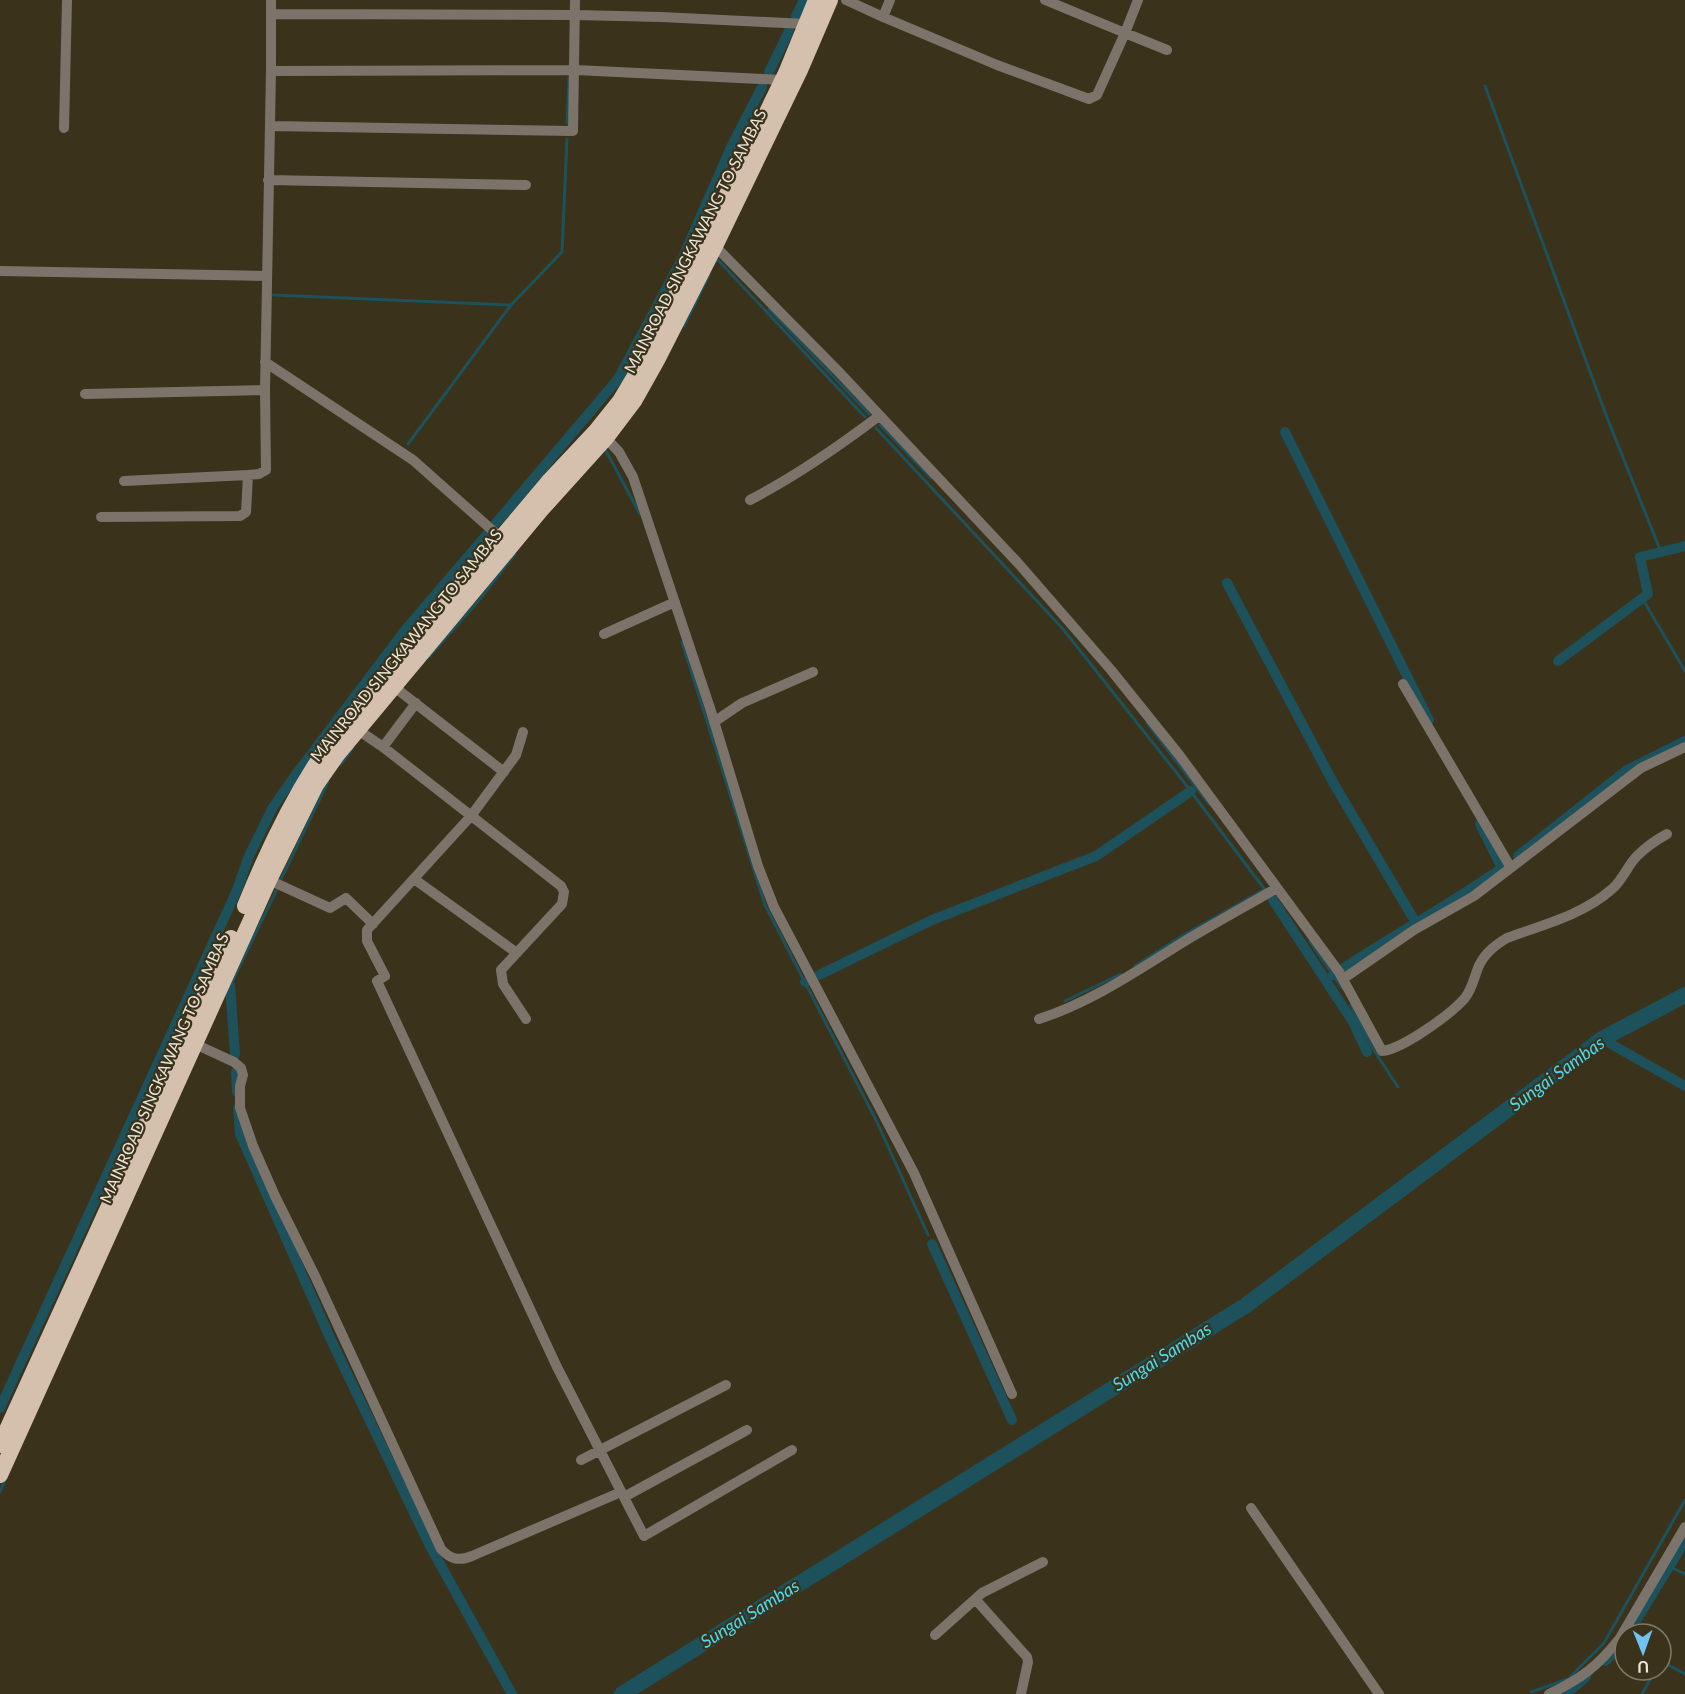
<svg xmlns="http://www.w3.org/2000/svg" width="1685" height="1694" font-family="Lato,sans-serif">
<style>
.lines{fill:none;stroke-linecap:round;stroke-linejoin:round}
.stream{stroke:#1d515b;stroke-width:3}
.canal{stroke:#1d515b;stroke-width:10}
.river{stroke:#1d515b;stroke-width:16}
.minor{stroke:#7c746b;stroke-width:10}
.trunk{stroke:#d4c0ac;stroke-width:16}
.labels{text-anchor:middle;stroke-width:4.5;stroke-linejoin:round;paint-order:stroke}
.street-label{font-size:16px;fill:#eae5d7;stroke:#3a321b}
.water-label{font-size:18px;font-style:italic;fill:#49d9f1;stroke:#3a321b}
</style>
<rect width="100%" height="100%" fill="#3a321b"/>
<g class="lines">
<path class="stream" d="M1485,86L1606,415L1661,552
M567,123L569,78
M716,261L717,259L865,417
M273,295L511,305L408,444
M511,305L562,252L567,139
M769,309L869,414
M684,326L709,275
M880,425L931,478
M876,428L1063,629L1183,781L1263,887
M605,449L640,514
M1642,598L1685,671
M682,642L765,905L877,1122L928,1235
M429,657L480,599L515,554
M1147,723L1209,804
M341,764L353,748
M280,881L328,782
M1310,942L1342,988
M1135,966L1182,936L1265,889
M231,984L278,887
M1065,1001L1121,974
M1351,1005L1373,1049L1398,1087
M0,1492L5,1480
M1670,1567L1685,1574
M1613,1654L1625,1662
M1661,1661L1685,1674
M1638,1670L1651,1678L1642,1694
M1531,1692L1568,1679L1604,1643L1685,1500"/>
<path class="canal" d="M796,16L804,0
M769,72L789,31
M1285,432L1429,720
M496,523L618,379L683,257L732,145L762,87
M1227,583L1334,784L1416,923
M1558,661L1648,594L1640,557L1685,546
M1518,856L1627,770L1685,741
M1273,900L1353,1022L1367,1052
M819,975L932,920L1096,856L1191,791
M1333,975C1389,938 1447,906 1502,868L1480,824
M805,982H806
M230,985L235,1054
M1602,1039L1685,1086
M236,1072L237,1092
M238,1108L240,1134L331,1340L430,1546L512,1694
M932,1244L1012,1420
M0,1408L237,890L249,856L273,807L294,777L406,629L489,532
M1628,1634L1685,1541
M1605,1661L1618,1650L1625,1639
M1566,1694L1586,1677"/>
<path class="river" d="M622,1694L1245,1306L1602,1039L1685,995"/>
<path class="minor" d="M846,0L883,17L890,0
M1045,0L1125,33L1138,0
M271,14L576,15L661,17L806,24
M883,17L997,65L1089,99L1097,95L1125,33L1167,50
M271,71L576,70L782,80
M270,126L573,131L575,0
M64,128L67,0
M268,180L526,185
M715,246L838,371L1018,563L1111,670L1180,756L1339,972L1382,1051C1403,1049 1451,1014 1465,998C1472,989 1474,978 1478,968C1483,955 1495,945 1507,938C1542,925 1583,915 1612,889C1623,880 1627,866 1637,856C1646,847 1656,840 1667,834
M0,271L267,276
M265,362L413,460L501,538
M85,394L265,390
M606,438L619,452L633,477L710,708L758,866L774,907L914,1173L1012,1394
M124,481L248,475
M750,500C796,476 838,447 879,416
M101,517L240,516L246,512L248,475L259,474L266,470L265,390L271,71V0
M604,634L675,602
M1403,684L1511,868
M393,686L504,772
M714,722L742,703L813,672
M358,730L383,747L561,886L564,892L562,904L501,970L503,984L526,1019
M523,732L516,755L471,816L367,930V941L385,976L377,981L557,1367L644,1536L792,1450
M383,747L416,703
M414,879L517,953
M269,880L330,908L346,898L373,924
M1343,979L1414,930L1474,896L1641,768L1685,747
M1039,1019C1092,1002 1138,970 1185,941C1215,923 1246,906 1277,888
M195,1044L234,1062L241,1068L243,1075L240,1086V1108L253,1146L275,1196L315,1276L441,1549C451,1560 459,1561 472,1556L621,1492
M581,1460L726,1385
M624,1497L747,1430
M1251,1508L1379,1694
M976,1600L1027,1657L1028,1662L1021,1694
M935,1635L982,1593L1043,1562
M1549,1694C1581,1679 1598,1666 1620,1638L1685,1527"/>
<path class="trunk" d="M245,906C268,849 295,792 331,742L501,538L550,480L596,431L620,401L636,374L718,213L786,73L816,0
M0,1445L231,938
M0,1475L269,880L316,785L337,755L541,510L606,438L634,401L657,360L715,246L800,70L830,0"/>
</g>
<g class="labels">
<g class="street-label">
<text transform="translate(695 241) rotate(-63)" y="6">MAINROAD SINGKAWANG TO SAMBAS</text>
<text transform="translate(406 645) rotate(-51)" y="6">MAINROAD SINGKAWANG TO SAMBAS</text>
<text transform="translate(164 1068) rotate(-66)" y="6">MAINROAD SINGKAWANG TO SAMBAS</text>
</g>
<g class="water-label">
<text transform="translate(1557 1074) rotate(-36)" y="6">Sungai Sambas</text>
<text transform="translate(1162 1357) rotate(-32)" y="6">Sungai Sambas</text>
<text transform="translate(750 1614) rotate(-32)" y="6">Sungai Sambas</text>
</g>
</g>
<g transform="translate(1643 1652) rotate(179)"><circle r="28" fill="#3a321b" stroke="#807a66" stroke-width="1.5"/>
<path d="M0-4.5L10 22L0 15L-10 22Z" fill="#72c1f5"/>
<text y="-9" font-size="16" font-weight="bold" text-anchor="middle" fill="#eae5d7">U</text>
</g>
</svg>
